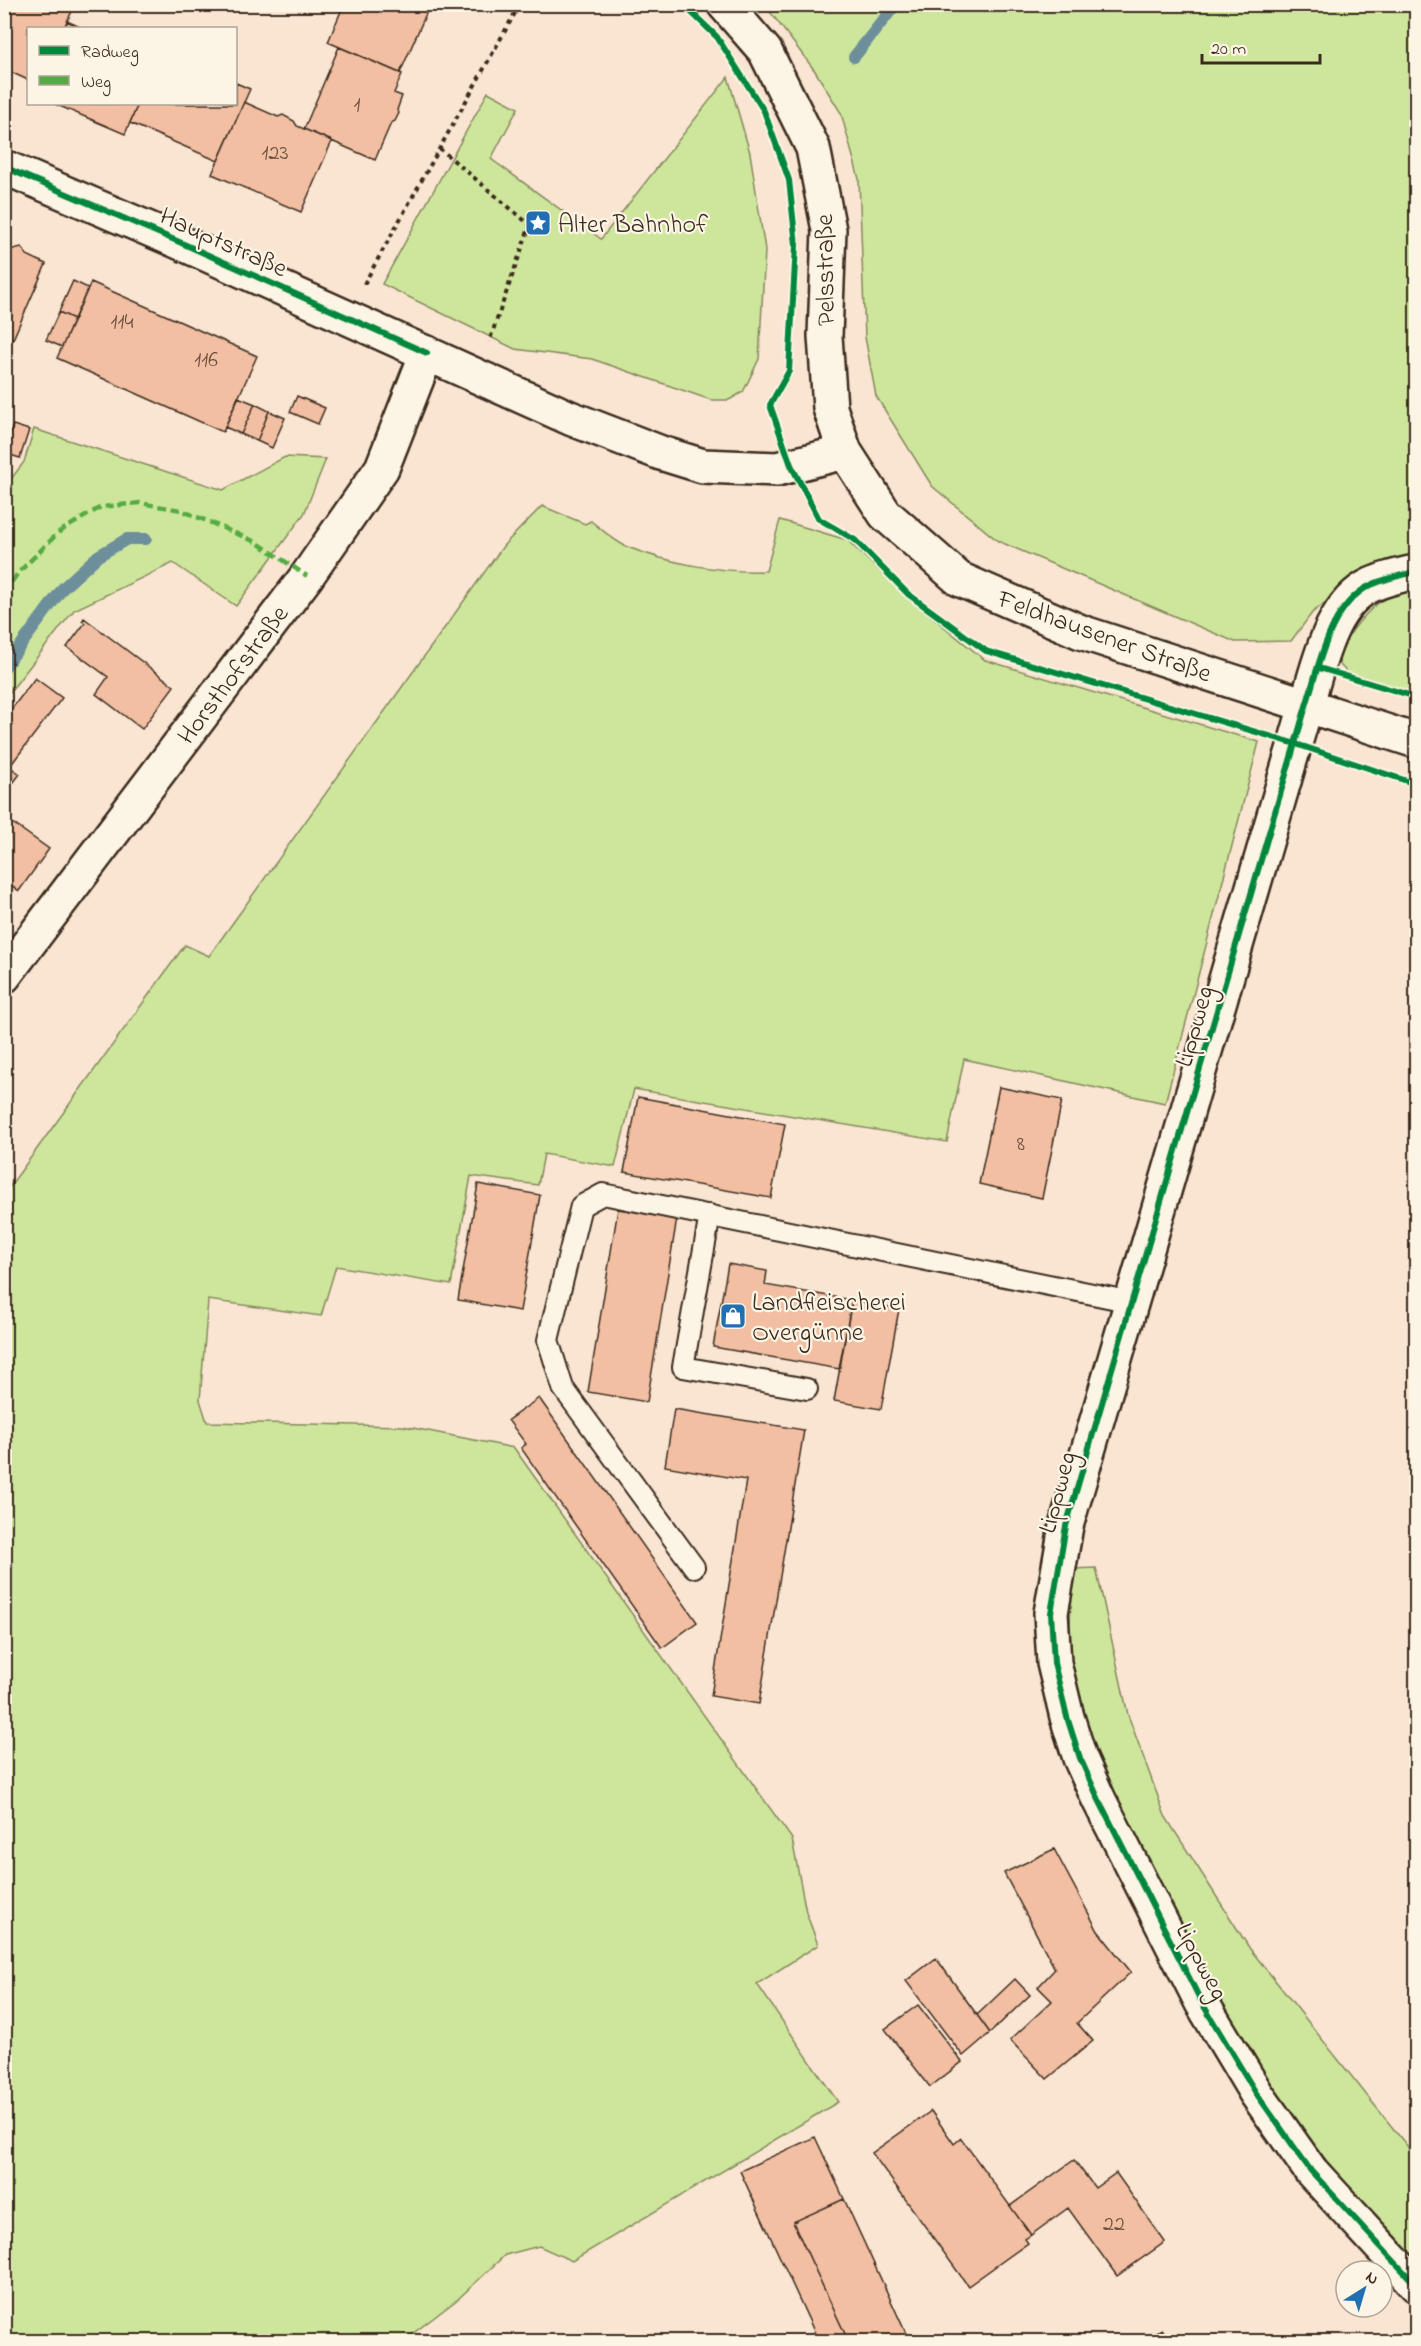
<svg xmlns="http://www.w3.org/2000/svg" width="1421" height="2346" font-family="'Indie Flower',sans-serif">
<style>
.green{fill:#cee69c;stroke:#84885d;stroke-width:1.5}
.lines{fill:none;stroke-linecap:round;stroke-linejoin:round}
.stream{stroke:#6c8f9b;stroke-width:12}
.building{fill:#f2bfa3;stroke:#3b2a1e;stroke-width:1.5}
.service-casing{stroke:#3b2a1e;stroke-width:24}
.minor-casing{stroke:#3b2a1e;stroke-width:38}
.tertiary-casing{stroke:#3b2a1e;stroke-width:38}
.secondary-casing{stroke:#3b2a1e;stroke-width:38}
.path{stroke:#3b2a1e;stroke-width:4;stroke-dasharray:4.5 4.5;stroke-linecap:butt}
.service{stroke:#fcf5e5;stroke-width:20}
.minor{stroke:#fcf5e5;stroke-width:33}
.tertiary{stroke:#fcf5e5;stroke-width:33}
.secondary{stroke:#fcf5e5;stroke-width:33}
.quiet{stroke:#55ab43;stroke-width:4.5;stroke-dasharray:9 4.5;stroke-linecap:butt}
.cycleway-casing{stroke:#fcf5e5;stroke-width:10}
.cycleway{stroke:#00873e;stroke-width:6}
.labels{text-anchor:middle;stroke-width:4.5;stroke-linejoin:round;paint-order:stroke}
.number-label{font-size:22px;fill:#694f3f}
.poi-label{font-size:26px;fill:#3b2a1e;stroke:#fcf5e5;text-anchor:start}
.street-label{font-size:26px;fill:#3b2a1e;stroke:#fcf5e5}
</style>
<rect width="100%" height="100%" fill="#f9e5d1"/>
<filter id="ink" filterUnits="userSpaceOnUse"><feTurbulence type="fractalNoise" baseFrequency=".0167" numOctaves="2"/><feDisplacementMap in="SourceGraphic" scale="12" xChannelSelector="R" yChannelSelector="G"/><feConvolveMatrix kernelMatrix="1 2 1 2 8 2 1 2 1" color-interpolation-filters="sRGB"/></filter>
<g filter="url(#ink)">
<path class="green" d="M771,4L1416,5V553L1353,580L1312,613L1291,641L1235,642L998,541L932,486L876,396L865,337L859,179L841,113L815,71L768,9Z
M728,77L750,153L765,250L759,359L743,392L729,400H711L592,359L515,349L382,284L488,92L518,108L491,159L601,239Z
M34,429L223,490L285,457L326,459L304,514L236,606L173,563L74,610L5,698V487L24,462Z
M542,506L585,524L591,521C602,530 613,540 625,546C667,563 721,573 766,571L780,520L847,540L900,591L985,660L1259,742L1165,1103L964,1059L947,1142L634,1089L615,1167L544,1154L538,1185L471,1176L451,1285L336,1266L321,1316L208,1300L200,1400L207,1422L403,1426L514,1448L792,1839L806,1912L818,1945L757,1984L838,2102L572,2261L539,2246L505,2255L458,2299L403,2341H5V1193L185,945L209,956L504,545Z
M1416,591V693L1346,672C1346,671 1341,666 1340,665C1334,648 1367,610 1380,602C1393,595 1402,591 1416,591Z
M1096,1568L1128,1715L1165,1816L1250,1949L1416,2157V2264L1366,2210L1306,2135L1232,2025L1147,1867L1092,1741L1069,1652L1072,1569Z"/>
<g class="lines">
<path class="stream" d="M854,57L896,4
M4,668L63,588L98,556L127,539H146"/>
</g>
<path class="building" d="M4,4H58L72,11L64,28H28V80L4,69Z
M344,4H421L428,9L400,73L328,42Z
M67,21L82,28H64Z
M339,47L402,74L394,93L402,96L397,110L399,113L395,121L391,123L375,160L304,129Z
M236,83L250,89L218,161L130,123L138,104H236Z
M244,102L278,117L283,115L294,121L297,126L332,141L301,212L212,174Z
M55,104H138L125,134Z
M4,247L10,250L21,247L27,255L46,264L13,339L4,335Z
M73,281L88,288L74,319L59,312Z
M91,282L257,356L223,432L57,358Z
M59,312L74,319L62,347L46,340Z
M297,396L325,408L318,424L290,412Z
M238,397L255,404L241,434L225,427Z
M255,404L269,411L257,441L241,434Z
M269,411L285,418L272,448L257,441Z
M13,425L29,430L20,458L4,453Z
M84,618L174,686L142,729L96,694L108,677L67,647L85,623L82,621Z
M35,678L62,698L10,766L4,763V719Z
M4,763L20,774L4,795Z
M4,817L49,849L19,891L4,880Z
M999,1087L1062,1100L1042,1198L979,1184Z
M638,1097L785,1124L771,1198L624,1172Z
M478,1184L540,1195L520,1311L458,1300Z
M618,1209L677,1218L647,1402L588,1392Z
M728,1264L767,1271L765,1285L852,1300L839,1369L713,1347Z
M852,1300L899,1309L881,1409L834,1401Z
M539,1398L697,1622L662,1648L521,1448L526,1444L508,1420Z
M674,1409L804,1430L759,1704L711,1696L746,1480L665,1466Z
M1054,1849L1098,1931L1131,1972L1077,2023L1093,2041L1047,2079L1010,2040L1052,2001L1038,1987L1055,1969L1004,1873Z
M936,1958L990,2033L963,2056L906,1981Z
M1015,1979L1030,1995L990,2033L977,2015Z
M918,2005L962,2062L930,2087L885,2029Z
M931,2111L954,2144L961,2138L1031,2235L1025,2239L1028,2243L968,2286L872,2153Z
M815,2137L844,2199L793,2222L846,2336L835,2342H819L740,2171Z
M1074,2160L1095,2188L1116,2173L1165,2242L1117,2276L1068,2208L1031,2235L1010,2206Z
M844,2199L910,2342H835L846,2336L793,2222Z
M1162,2329L1171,2342H1146Z"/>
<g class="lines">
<defs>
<path id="service" d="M710,1215L683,1367L807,1389
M694,1567L563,1388L548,1340L581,1206L603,1194L1132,1302"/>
<path id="minor" d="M1416,572C1401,575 1386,578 1371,585C1329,605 1319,666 1306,706L1066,1526L1051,1613L1054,1663L1067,1717L1080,1758L1099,1800L1202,2003L1256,2093L1311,2171L1416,2285
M4,976L307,576L382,468L427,353"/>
<path id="tertiary" d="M4,167L177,241L570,418L661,453L703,466L777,469L845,452"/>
<path id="secondary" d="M724,4L765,51L813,148L829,230L825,336L830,408L845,452L885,514L959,579L1081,632L1416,741"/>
</defs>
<use href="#service" class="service-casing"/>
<use href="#minor" class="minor-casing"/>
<use href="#tertiary" class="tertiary-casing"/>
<use href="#secondary" class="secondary-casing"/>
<path class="path" d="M439,148L530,225L489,342
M364,284L520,4"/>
<use href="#service" class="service"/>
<use href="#minor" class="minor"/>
<use href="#tertiary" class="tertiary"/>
<use href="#secondary" class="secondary"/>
<path class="quiet" d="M4,593L18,573L59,532L101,507L140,503L181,510L256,542L307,576"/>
<defs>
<path id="cycleway" d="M683,4L717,37L764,111L789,180L796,245L789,371L770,405L791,465L819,519L855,540L908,594L986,651L1296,744L1416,784
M4,167L177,241L427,353
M1416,572C1401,575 1386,578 1371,585C1329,605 1319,666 1306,706L1066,1526L1051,1613L1054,1663L1067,1717L1080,1758L1099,1800L1202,2003L1256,2093L1311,2171L1416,2285
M1319,668L1416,697"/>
</defs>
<use href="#cycleway" class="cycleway-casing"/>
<use href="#cycleway" class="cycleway"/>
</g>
</g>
<defs>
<symbol id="sight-square" viewBox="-11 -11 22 22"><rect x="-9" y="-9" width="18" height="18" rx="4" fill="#1f6fb2" stroke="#fcf5e5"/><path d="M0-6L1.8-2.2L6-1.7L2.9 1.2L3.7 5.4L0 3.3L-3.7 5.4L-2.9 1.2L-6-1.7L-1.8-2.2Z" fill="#fff"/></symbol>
<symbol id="shop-square" viewBox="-11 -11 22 22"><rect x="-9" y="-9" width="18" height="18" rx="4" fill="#1f6fb2" stroke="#fcf5e5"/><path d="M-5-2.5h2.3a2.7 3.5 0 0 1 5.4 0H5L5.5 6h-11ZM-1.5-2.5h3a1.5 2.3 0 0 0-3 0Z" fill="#fff"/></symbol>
</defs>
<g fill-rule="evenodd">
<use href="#sight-square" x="523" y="208" width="30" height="30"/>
<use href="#shop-square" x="718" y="1301" width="30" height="30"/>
</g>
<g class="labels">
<g class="number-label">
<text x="357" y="111">1</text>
<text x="275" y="159">123</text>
<text x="122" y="328">114</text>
<text x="206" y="366">116</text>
<text x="1021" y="1150">8</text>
<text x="1114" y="2230">22</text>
</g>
<g class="poi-label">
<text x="558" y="232">Alter Bahnhof</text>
<text x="752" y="1310">Landfleischerei<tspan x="752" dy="30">Overgünne</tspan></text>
</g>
<g class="street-label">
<text transform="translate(224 241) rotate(24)" y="9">Hauptstraße</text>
<text transform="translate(824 270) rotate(-91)" y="9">Pelsstraße</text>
<text transform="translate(1105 635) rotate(20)" y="9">Feldhausener Straße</text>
<text transform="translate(232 674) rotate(-53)" y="9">Horsthofstraße</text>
<text transform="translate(1193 1026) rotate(-74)" y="9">Lippweg</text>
<text transform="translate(1056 1492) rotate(-75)" y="9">Lippweg</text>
<text transform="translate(1203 1961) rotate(62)" y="9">Lippweg</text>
</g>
</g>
<rect width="1421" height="2346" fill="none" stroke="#fcf5e5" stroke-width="24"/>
<rect x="12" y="12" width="1397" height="2322" fill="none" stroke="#3b2a1e" stroke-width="2" filter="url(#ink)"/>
<rect x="27" y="27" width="210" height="78" fill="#fcf5e5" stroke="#afa495" stroke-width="1.5"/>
<rect x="39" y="46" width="30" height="9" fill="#00873e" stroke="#afa495" stroke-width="1.5"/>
<text x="81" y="57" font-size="18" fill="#3b2a1e">Radweg</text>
<rect x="39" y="76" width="30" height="9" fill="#55ab43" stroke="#afa495" stroke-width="1.5"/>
<text x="81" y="87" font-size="18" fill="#3b2a1e">Weg</text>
<g transform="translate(1364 2289) rotate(37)"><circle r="28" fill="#fcf5e5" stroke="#afa495" stroke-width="1.5"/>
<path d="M0-4.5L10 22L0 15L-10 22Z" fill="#1f6fb2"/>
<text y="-9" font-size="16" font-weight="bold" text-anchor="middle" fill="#3b2a1e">N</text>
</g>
<path d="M1202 54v9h118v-9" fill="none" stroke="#3b2a1e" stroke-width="3"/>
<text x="1211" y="54" font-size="18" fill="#3b2a1e" stroke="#fcf5e5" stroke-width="4.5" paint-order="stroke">20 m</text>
</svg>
